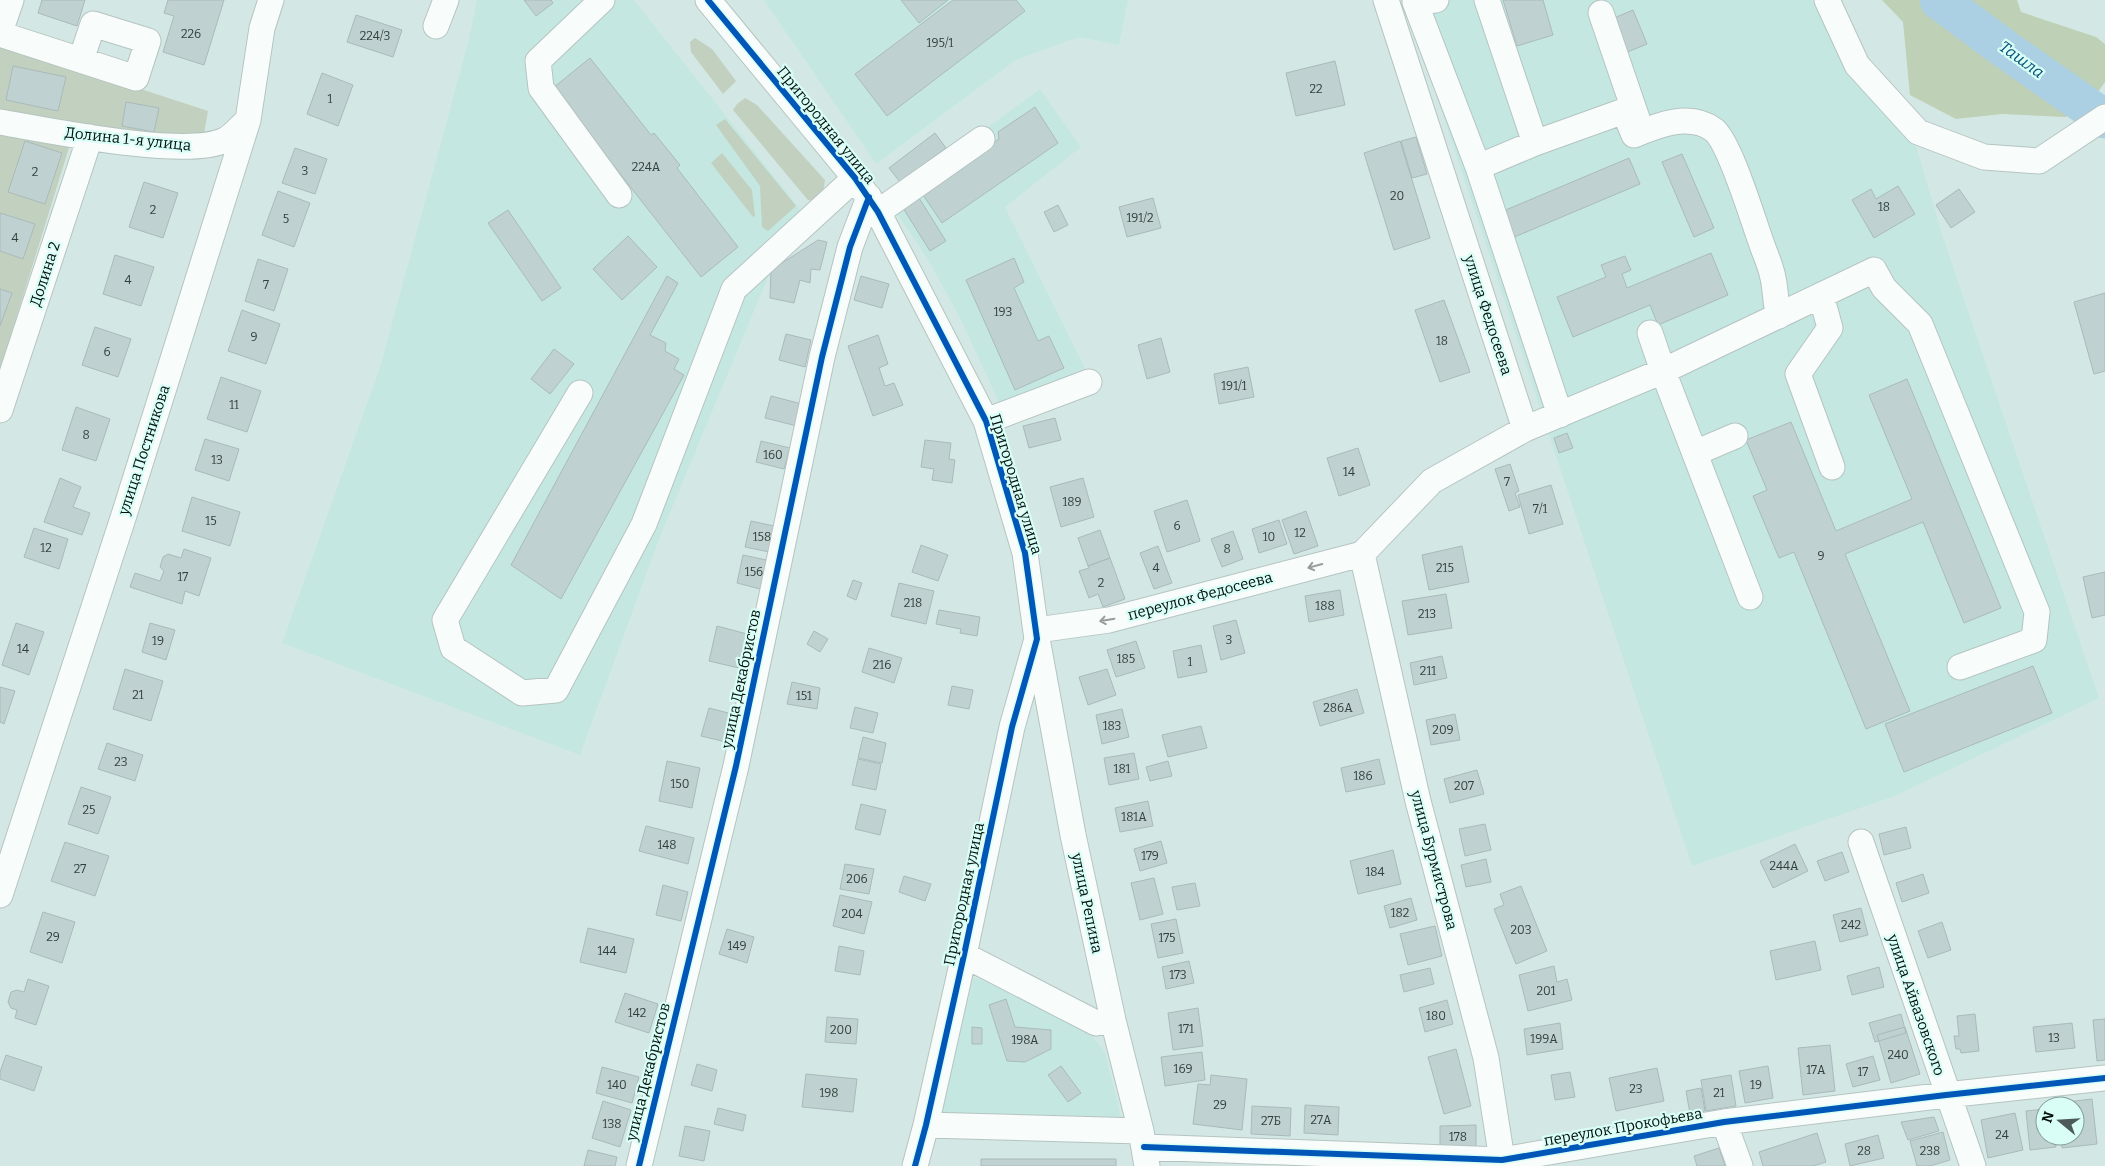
<svg xmlns="http://www.w3.org/2000/svg" width="2105" height="1166" font-family="Bitter,serif">
<style>
.built{fill:#c4e8e1}
.green{fill:#c1d0bf}
.forest{fill:#bed0b6}
.lines{fill:none;stroke-linecap:round;stroke-linejoin:round}
.river{stroke:#abcfe3;stroke-width:39}
.building{fill:#c0d1d1;stroke:#aababa}
.minor-casing{stroke:#b5c4c1;stroke-width:27}
.minor{stroke:#f8fcfb;stroke-width:25}
.cycleway-casing{stroke:#d8fef6;stroke-width:9}
.cycleway{stroke:#0057b8;stroke-width:6}
.oneway{stroke:#969d9b}
.labels{text-anchor:middle;stroke-width:4.5;stroke-linejoin:round;paint-order:stroke}
.number-label{font-size:12px;fill:#32403d}
.street-label{font-size:15px;fill:#030f0c;stroke:#d8fef6}
.water-label{font-size:16px;font-style:italic;fill:#035076;stroke:#d8fef6}
</style>
<rect width="100%" height="100%" fill="#d3e8e4"/>
<path class="built" d="M477,0H634L815,228L771,270L659,539L580,755L282,643L381,364L469,39Z
M764,0H1128L1119,45L1079,37L1016,60L876,164Z
M1421,0H1812L1847,73L1916,146L1943,237L2099,698L1895,796L1692,866L1409,13Z
M1040,89L1081,147L1005,207L1085,368L1000,404L959,316L927,258L888,200Z
M974,977L1049,1009L1079,1025L1098,1043L1106,1055L1126,1138L933,1133Z"/>
<path class="green" d="M695,38L712,49L736,81L723,94L691,52L690,42Z
M0,43L208,111L203,139L106,128L77,122L0,370Z
M745,98L757,105L825,180L823,193L814,201L808,200L802,193L733,110L737,104Z
M725,119L796,206L768,231L762,227L760,186L716,125Z
M722,153L752,190L755,216L753,217L711,163Z"/>
<path class="forest" d="M1882,0H2017L2021,12L2096,37L2105,44V82L2084,112L2065,117L2002,114L1956,119L1910,95L1903,22Z"/>
<g class="lines">
<path class="river" d="M1939,0L2005,49L2105,119"/>
</g>
<path class="building" d="M42,0H85L77,26L38,13Z
M168,0H224L204,65L163,52L174,16L164,13Z
M524,0H551L553,3L536,16Z
M901,0H948L919,23Z
M953,0H1016L1025,11L887,116L855,74Z
M1503,0H1543L1553,35L1517,46Z
M1633,10L1647,44L1625,53L1612,19Z
M356,15L402,30L393,57L347,42Z
M590,58L651,135L654,133L680,165L677,168L738,247L701,277L553,88Z
M1335,61L1345,105L1296,116L1286,73Z
M13,66L66,77L58,111L6,100Z
M322,73L353,85L338,126L307,114Z
M126,102L159,108L154,132L122,126Z
M1035,107L1058,143L942,223L921,192L999,139L998,132Z
M935,133L946,148L900,182L889,168Z
M1416,137L1427,174L1412,178L1401,141Z
M25,141L62,153L45,204L8,192Z
M1400,141L1430,238L1394,250L1364,153Z
M295,148L327,159L315,194L282,183Z
M1682,154L1714,228L1694,237L1662,162Z
M1629,158L1640,184L1512,238L1501,212Z
M144,182L178,193L163,238L129,227Z
M1898,186L1915,214L1874,238L1852,200L1871,189L1876,199Z
M1959,189L1975,212L1951,228L1936,205Z
M278,191L310,203L294,247L262,235Z
M919,198L946,241L930,251L903,208Z
M1153,198L1161,228L1127,237L1119,207Z
M1058,205L1068,225L1054,232L1044,212Z
M508,210L561,288L542,301L488,223Z
M0,213L35,224L23,259L0,251Z
M628,236L657,267L622,300L593,269Z
M818,240L827,242L820,270L811,269L810,283L800,280L794,303L770,298L771,270Z
M1711,253L1728,295L1658,325L1650,305L1573,337L1557,297L1606,277L1601,265L1625,256L1631,270L1622,274L1627,288Z
M115,255L154,267L141,306L103,294Z
M1014,258L1024,282L1014,288L1038,341L1049,336L1064,368L1015,390L966,280Z
M258,259L288,269L274,311L245,301Z
M667,276L678,283L650,335L666,343L665,351L679,359L674,369L684,375L561,599L511,565Z
M861,276L889,284L882,308L854,300Z
M0,289L12,293L0,326Z
M2105,293V371L2094,374L2074,302Z
M1444,300L1470,372L1440,382L1415,310Z
M242,310L280,324L266,364L228,351Z
M95,327L131,339L118,377L82,365Z
M786,334L811,340L805,367L779,360Z
M878,335L888,364L879,368L885,386L894,383L903,405L873,416L848,346Z
M1161,338L1170,372L1147,379L1138,345Z
M554,349L574,364L550,394L531,379Z
M1248,367L1254,397L1219,404L1214,374Z
M221,377L261,391L247,432L207,419Z
M1907,379L2001,608L1964,623L1923,522L1845,554L1910,711L1866,729L1794,552L1779,558L1753,496L1767,490L1746,440L1791,422L1836,531L1912,499L1869,395Z
M771,396L802,404L797,426L765,418Z
M76,407L110,419L96,461L62,450Z
M1055,418L1061,440L1029,448L1023,426Z
M1567,433L1573,448L1559,453L1554,438Z
M205,439L239,449L229,481L195,470Z
M925,440L951,443L949,459L955,460L952,483L932,480L934,469L921,467Z
M761,441L790,448L784,469L756,462Z
M1358,448L1370,485L1339,496L1327,458Z
M1510,464L1519,491L1515,493L1520,507L1509,511L1495,469Z
M60,478L81,487L73,507L90,513L82,535L44,522Z
M1083,478L1094,517L1061,527L1050,487Z
M1551,485L1563,524L1529,534L1518,495Z
M192,497L240,512L230,546L182,531Z
M1187,500L1200,541L1167,552L1154,511Z
M1306,511L1318,546L1294,554L1282,520Z
M1279,520L1287,544L1259,553L1252,529Z
M751,521L779,527L774,553L745,547Z
M34,528L68,539L59,569L24,557Z
M1100,530L1110,558L1088,566L1078,538Z
M1233,531L1243,559L1222,567L1211,539Z
M921,545L948,555L938,581L912,572Z
M1158,546L1172,583L1154,589L1140,553Z
M1462,546L1469,582L1429,590L1422,555Z
M184,549L211,558L199,596L185,591L182,604L130,587L135,573L160,581L164,571L160,567L163,557L168,554L181,558Z
M743,555L771,561L764,590L737,583Z
M1110,558L1125,599L1103,607L1098,594L1089,598L1079,571L1089,568L1088,566Z
M2105,572V615L2092,618L2083,577Z
M853,580L862,583L856,600L847,596Z
M899,583L934,591L926,624L891,616Z
M1340,590L1344,615L1309,622L1305,596Z
M1446,594L1452,628L1408,635L1402,601Z
M939,610L980,617L977,636L960,633L961,629L936,624Z
M1236,620L1245,653L1221,660L1213,626Z
M16,623L44,632L29,675L2,665Z
M150,623L175,630L166,660L142,652Z
M717,626L751,635L743,669L709,661Z
M814,631L828,639L820,652L807,644Z
M1136,641L1145,668L1116,677L1107,650Z
M1201,645L1207,672L1178,678L1173,651Z
M869,648L902,658L894,683L862,672Z
M1442,656L1447,678L1414,685L1410,663Z
M2033,666L2052,713L1904,772L1885,724Z
M125,669L163,681L151,721L113,709Z
M1107,669L1116,695L1088,705L1079,677Z
M792,682L820,688L817,709L787,704Z
M952,686L973,690L969,709L948,705Z
M0,687L15,691L4,724L0,722Z
M1357,689L1364,713L1320,726L1313,702Z
M855,707L878,713L873,733L850,728Z
M709,708L732,714L726,742L701,736Z
M1122,709L1129,737L1102,744L1096,715Z
M1455,714L1460,740L1431,745L1426,720Z
M1201,726L1207,748L1168,757L1162,735Z
M863,737L886,743L882,763L858,758Z
M107,743L143,755L135,781L98,769Z
M1134,753L1139,779L1109,785L1104,758Z
M858,759L881,764L876,790L852,785Z
M1379,759L1385,784L1346,792L1341,768Z
M667,761L700,768L692,808L659,801Z
M1168,761L1172,776L1150,781L1146,767Z
M1477,770L1484,794L1450,803L1444,779Z
M81,787L111,797L98,834L68,824Z
M1148,801L1153,826L1120,832L1115,808Z
M861,804L886,810L880,835L855,829Z
M1485,824L1491,850L1465,856L1459,829Z
M646,826L694,838L688,864L639,851Z
M1906,827L1911,848L1884,855L1879,834Z
M1161,841L1167,863L1140,871L1134,849Z
M65,842L109,856L95,896L51,881Z
M1795,844L1808,871L1773,888L1760,861Z
M1393,850L1401,884L1358,894L1350,861Z
M1842,852L1849,872L1825,881L1817,861Z
M1486,859L1491,882L1466,887L1461,865Z
M845,864L874,869L869,894L840,889Z
M1923,874L1929,893L1902,902L1896,883Z
M904,876L931,884L925,901L899,892Z
M1154,878L1163,914L1140,920L1131,883Z
M1195,883L1200,906L1177,910L1172,887Z
M663,885L688,892L681,921L656,915Z
M1521,886L1547,951L1516,964L1494,909L1504,905L1500,894Z
M840,895L872,902L864,934L833,926Z
M1411,898L1417,920L1390,928L1384,906Z
M1861,908L1868,935L1840,942L1833,915Z
M43,912L75,922L62,963L30,952Z
M1176,919L1183,953L1158,958L1151,924Z
M1942,922L1951,950L1928,958L1918,931Z
M1435,926L1442,956L1408,965L1400,934Z
M588,928L634,939L626,973L580,962Z
M727,929L754,937L747,963L719,954Z
M1815,941L1821,970L1776,980L1770,951Z
M839,946L864,951L860,975L835,971Z
M1189,961L1194,983L1166,989L1162,967Z
M1554,966L1557,982L1567,979L1572,1000L1528,1011L1519,975Z
M1879,967L1884,987L1852,995L1847,976Z
M1430,968L1434,984L1404,992L1400,975Z
M28,979L49,986L36,1025L15,1018L17,1010L11,1008L8,1002L11,992L17,990L24,992Z
M625,993L658,1004L649,1033L615,1022Z
M1006,999L1015,1027L1051,1030V1049L1025,1062L1007,1061L989,1005Z
M1447,1000L1453,1024L1425,1032L1419,1008Z
M1198,1008L1203,1046L1173,1050L1168,1013Z
M1901,1014L1906,1033L1875,1042L1869,1023Z
M1975,1014L1979,1051L1961,1053L1960,1049H1956L1954,1036H1959L1957,1016Z
M827,1017L858,1019L856,1044L825,1042Z
M2105,1019V1060L2097,1061L2093,1020Z
M1560,1023L1563,1049L1527,1055L1524,1029Z
M2072,1023L2075,1048L2036,1052L2033,1027Z
M972,1027L982,1028V1044H972Z
M1905,1027L1920,1074L1891,1083L1877,1035Z
M1830,1045L1835,1091L1803,1095L1798,1048Z
M1456,1049L1471,1106L1444,1114L1428,1057Z
M1202,1052L1205,1080L1165,1086L1161,1057Z
M6,1055L42,1067L34,1091L0,1079V1072Z
M1873,1056L1880,1080L1853,1087L1846,1064Z
M697,1064L717,1070L712,1091L691,1085Z
M1061,1066L1081,1093L1068,1102L1048,1075Z
M1768,1066L1773,1098L1745,1103L1739,1071Z
M602,1067L639,1077L632,1103L596,1093Z
M1657,1068L1664,1101L1616,1111L1609,1078Z
M1570,1072L1575,1097L1555,1100L1551,1075Z
M806,1074L857,1079L853,1112L802,1107Z
M1211,1075L1247,1079L1242,1130L1193,1124L1198,1084L1210,1085Z
M1731,1075L1736,1106L1706,1111L1701,1080Z
M1701,1088L1705,1111L1690,1114L1686,1091Z
M2092,1099L2097,1144L2062,1148L2061,1136H2075V1106H2058V1103Z
M603,1101L631,1110L620,1147L592,1138Z
M1305,1105L1339,1107L1338,1135L1304,1133Z
M1252,1106L1291,1108L1290,1136L1251,1134Z
M718,1108L746,1115L743,1131L714,1124Z
M2045,1109V1136H2055L2056,1147L2030,1150L2026,1111Z
M2015,1113L2023,1150L1988,1158L1981,1120Z
M1934,1117L1939,1131L1908,1140L1901,1122Z
M1476,1125V1149H1440V1126Z
M685,1126L710,1131L704,1161L679,1156Z
M1943,1132L1950,1160L1930,1166H1917L1910,1141Z
M1817,1133L1826,1162L1813,1166H1763L1759,1152Z
M1878,1135L1884,1158L1850,1166L1845,1144Z
M1719,1148L1725,1166H1697L1694,1156Z
M588,1150L617,1157L615,1166H584Z
M981,1159H1116V1166H981Z"/>
<g class="lines">
<defs>
<path id="minor" d="M602,0L538,61L541,88L619,195
M708,0L855,178L878,212L986,421L1025,553L1037,639L1012,727L964,955L926,1125L915,1166
M1386,0L1525,429
M1436,0L1415,2L1478,167L1560,415
M1487,0L1535,143
M1827,0L1857,65L1918,132L1984,157L2039,161L2105,117
M1601,13L1640,127
M436,26L446,0
M0,32L11,0
M0,34L136,78L148,41L93,24L81,60
M0,122C47,130 186,159 225,140C233,136 241,126 248,120
M1478,167L1535,143L1624,111L1634,135C1658,125 1690,112 1714,130C1730,143 1753,220 1761,242C1765,254 1771,266 1773,278C1776,291 1775,303 1779,316
M878,212L982,139
M1821,295L1830,328L1798,374L1832,467
M1650,333L1663,371L1750,597
M580,393L445,620L453,648L522,693L556,690L644,524L734,289L855,178
M0,410L90,137
M986,421L1089,382
M1695,453L1735,436
M1362,554L1432,481L1525,429L1663,371L1874,270L1884,288L1920,324L2037,612L2034,640L1960,667
M1362,554L1418,801L1486,1058L1503,1166
M1037,630L1109,620L1362,554
M1038,644L1073,835L1113,1020L1141,1131L1147,1166
M1861,842L1973,1166
M0,895L124,515L248,120L262,28L271,0
M964,955L1096,1023L1113,1020
M1724,1122L1740,1166
M926,1125L1141,1131
M1144,1147L1502,1160L1724,1122L1946,1095L2105,1078
M639,1166L736,766L822,357L850,247L869,197"/>
</defs>
<use href="#minor" class="minor-casing"/>
<use href="#minor" class="minor"/>
<defs>
<path id="cycleway" d="M708,0L855,178L878,212L986,421L1025,553L1037,639L1012,727L964,955L926,1125L915,1166
M1144,1147L1502,1160L1724,1122L1946,1095L2105,1078
M639,1166L736,766L822,357L850,247L869,197"/>
</defs>
<use href="#cycleway" class="cycleway-casing"/>
<use href="#cycleway" class="cycleway"/>
</g>
<defs><path id="oneway-shaft" d="M-6 0H5M1.5-3L5.5 0L1.5 3" fill="none" stroke-width="1.6" stroke-linecap="round" stroke-linejoin="round" transform="scale(1.25)"/></defs>
<g class="oneway">
<use href="#oneway-shaft" transform="translate(1315 566) rotate(165)"/>
<use href="#oneway-shaft" transform="translate(1107 620) rotate(170)"/>
</g>
<g class="labels">
<g class="number-label">
<text x="191" y="38">226</text>
<text x="375" y="40">224/3</text>
<text x="940" y="47">195/1</text>
<text x="1316" y="93">22</text>
<text x="330" y="103">1</text>
<text x="646" y="171">224А</text>
<text x="305" y="175">3</text>
<text x="35" y="176">2</text>
<text x="1397" y="200">20</text>
<text x="1884" y="211">18</text>
<text x="153" y="214">2</text>
<text x="1140" y="222">191/2</text>
<text x="286" y="223">5</text>
<text x="15" y="242">4</text>
<text x="128" y="284">4</text>
<text x="266" y="289">7</text>
<text x="1003" y="316">193</text>
<text x="254" y="341">9</text>
<text x="1442" y="345">18</text>
<text x="107" y="356">6</text>
<text x="1234" y="390">191/1</text>
<text x="234" y="409">11</text>
<text x="86" y="439">8</text>
<text x="773" y="459">160</text>
<text x="217" y="464">13</text>
<text x="1349" y="476">14</text>
<text x="1507" y="486">7</text>
<text x="1072" y="506">189</text>
<text x="1540" y="513">7/1</text>
<text x="211" y="525">15</text>
<text x="1177" y="530">6</text>
<text x="1300" y="537">12</text>
<text x="762" y="541">158</text>
<text x="1269" y="541">10</text>
<text x="46" y="552">12</text>
<text x="1227" y="553">8</text>
<text x="1821" y="560">9</text>
<text x="1156" y="572">4</text>
<text x="1445" y="572">215</text>
<text x="754" y="576">156</text>
<text x="183" y="581">17</text>
<text x="1101" y="587">2</text>
<text x="913" y="607">218</text>
<text x="1325" y="610">188</text>
<text x="1427" y="618">213</text>
<text x="1229" y="644">3</text>
<text x="158" y="645">19</text>
<text x="23" y="653">14</text>
<text x="1126" y="663">185</text>
<text x="1190" y="666">1</text>
<text x="882" y="669">216</text>
<text x="1428" y="675">211</text>
<text x="138" y="699">21</text>
<text x="804" y="700">151</text>
<text x="1338" y="712">286А</text>
<text x="1112" y="730">183</text>
<text x="1443" y="734">209</text>
<text x="121" y="766">23</text>
<text x="1122" y="773">181</text>
<text x="1363" y="780">186</text>
<text x="680" y="788">150</text>
<text x="1464" y="790">207</text>
<text x="89" y="814">25</text>
<text x="1134" y="821">181А</text>
<text x="667" y="849">148</text>
<text x="1150" y="860">179</text>
<text x="1784" y="870">244А</text>
<text x="80" y="873">27</text>
<text x="1375" y="876">184</text>
<text x="857" y="883">206</text>
<text x="1400" y="917">182</text>
<text x="852" y="918">204</text>
<text x="1851" y="929">242</text>
<text x="1521" y="934">203</text>
<text x="53" y="941">29</text>
<text x="1167" y="942">175</text>
<text x="737" y="950">149</text>
<text x="607" y="955">144</text>
<text x="1178" y="979">173</text>
<text x="1546" y="995">201</text>
<text x="637" y="1017">142</text>
<text x="1436" y="1020">180</text>
<text x="1186" y="1033">171</text>
<text x="841" y="1034">200</text>
<text x="2054" y="1042">13</text>
<text x="1544" y="1043">199А</text>
<text x="1025" y="1044">198А</text>
<text x="1898" y="1059">240</text>
<text x="1183" y="1073">169</text>
<text x="1816" y="1074">17А</text>
<text x="1863" y="1076">17</text>
<text x="617" y="1089">140</text>
<text x="1756" y="1089">19</text>
<text x="1636" y="1093">23</text>
<text x="829" y="1097">198</text>
<text x="1719" y="1097">21</text>
<text x="1220" y="1109">29</text>
<text x="1321" y="1124">27А</text>
<text x="1271" y="1125">27Б</text>
<text x="612" y="1128">138</text>
<text x="2002" y="1139">24</text>
<text x="1458" y="1141">178</text>
<text x="1864" y="1155">28</text>
<text x="1930" y="1155">238</text>
</g>
<g class="street-label">
<text transform="translate(826 125) rotate(51)" y="5">Пригородная улица</text>
<text transform="translate(128 139) rotate(6)" y="5">Долина 1-я улица</text>
<text transform="translate(45 274) rotate(-72)" y="5">Долина 2</text>
<text transform="translate(1488 315) rotate(72)" y="5">улица Федосеева</text>
<text transform="translate(144 450) rotate(-72)" y="5">улица Постникова</text>
<text transform="translate(1016 484) rotate(73)" y="5">Пригородная улица</text>
<text transform="translate(1200 596) rotate(-15)" y="5">переулок Федосеева</text>
<text transform="translate(741 679) rotate(-78)" y="5">улица Декабристов</text>
<text transform="translate(1434 860) rotate(75)" y="5">улица Бурмистрова</text>
<text transform="translate(964 894) rotate(-78)" y="5">Пригородная улица</text>
<text transform="translate(1087 903) rotate(78)" y="5">улица Репина</text>
<text transform="translate(1916 1005) rotate(71)" y="5">улица Айвазовского</text>
<text transform="translate(648 1072) rotate(-76)" y="5">улица Декабристов</text>
<text transform="translate(1623 1127) rotate(-10)" y="5">переулок Прокофьева</text>
</g>
<g class="water-label">
<text transform="translate(2022 59) rotate(36)" y="6">Ташла</text>
</g>
</g>
<g transform="translate(2060 1121) rotate(288)"><circle r="24" fill="#d8fef6" stroke="#839e98"/>
<path d="M0-4L9 19L0 12L-9 19Z" fill="#4c5b58"/>
<text y="-8" font-size="14" font-weight="bold" text-anchor="middle" fill="#030f0c">N</text>
</g>
</svg>
